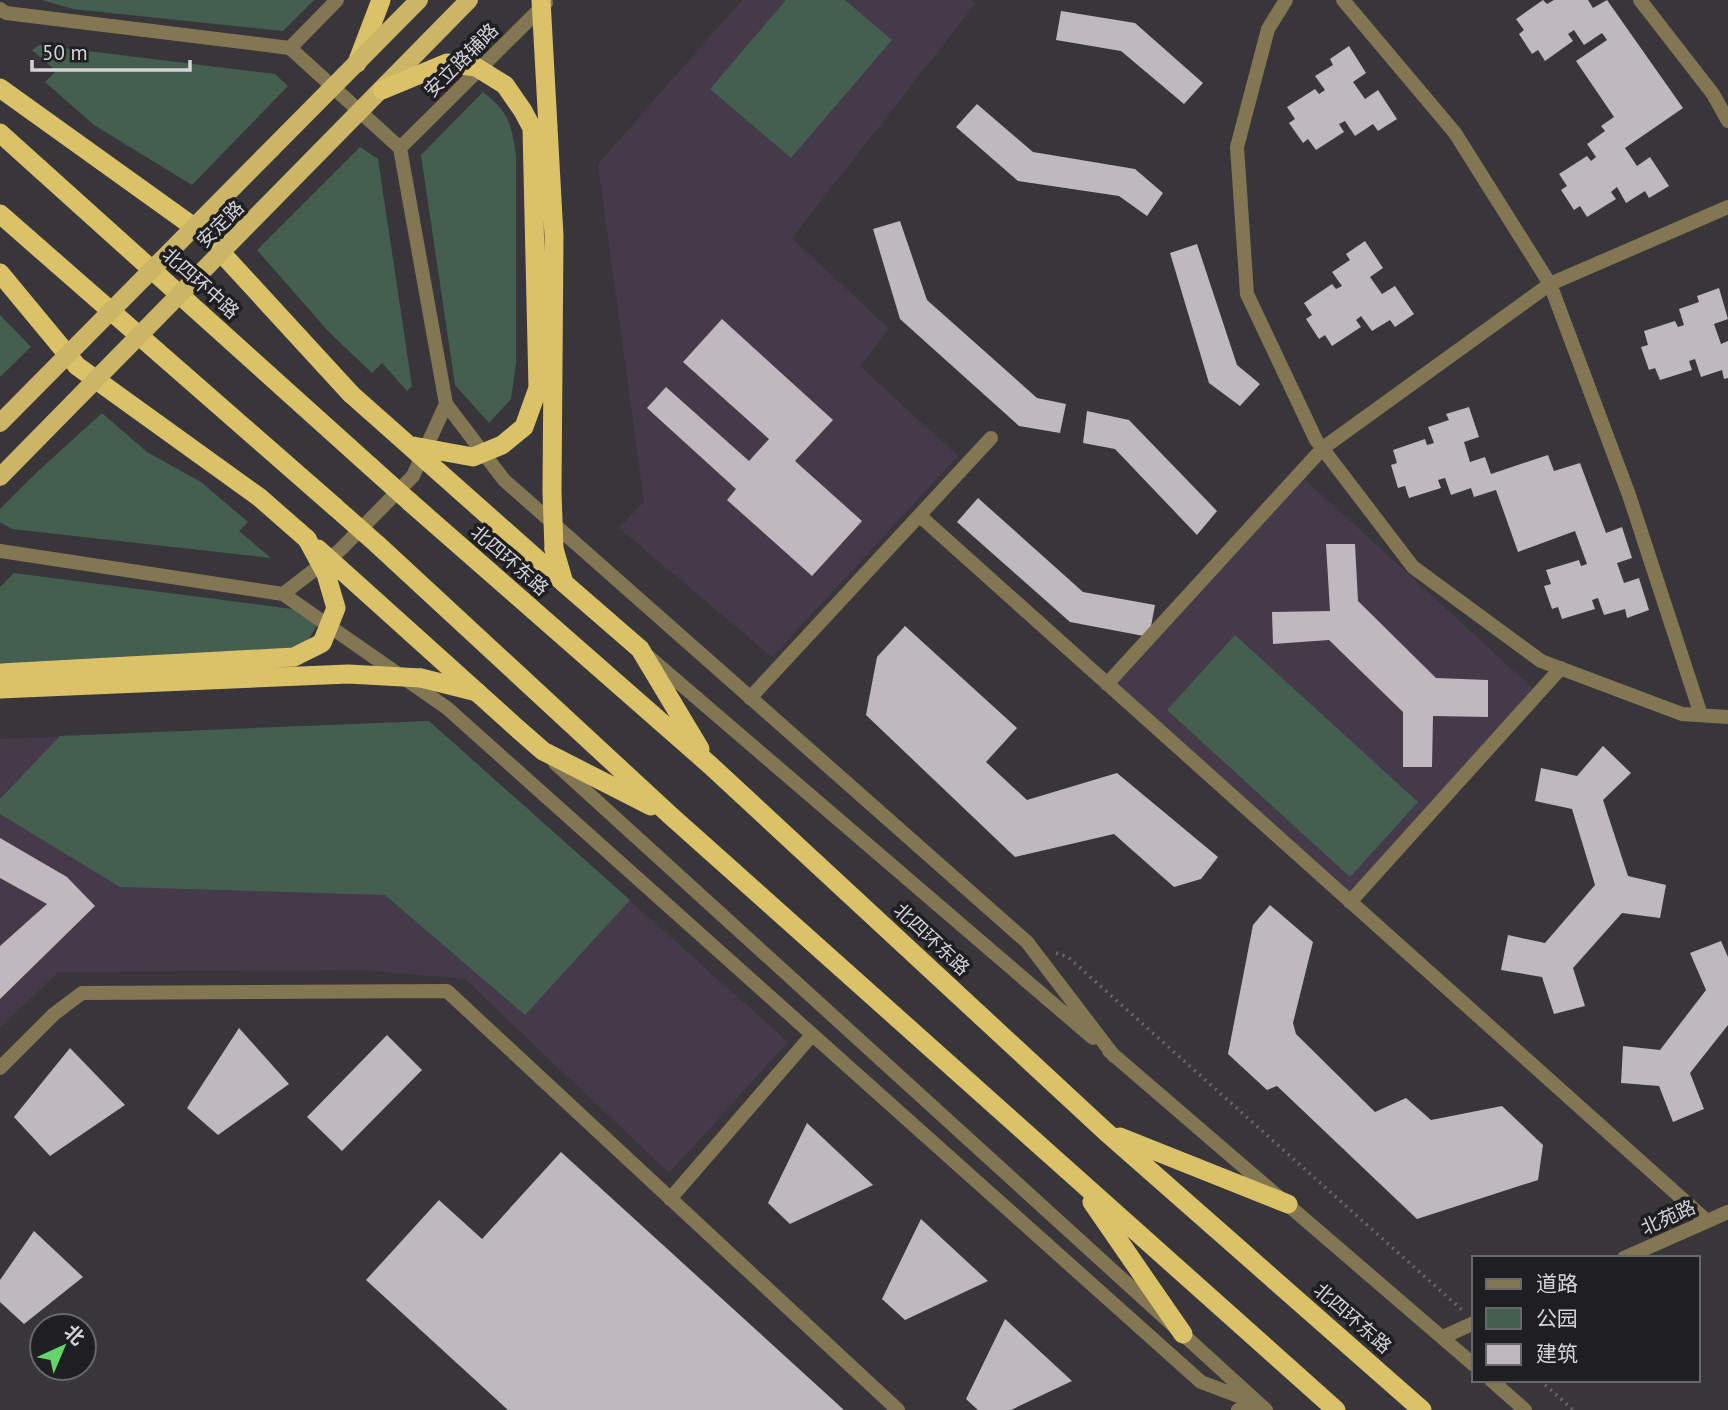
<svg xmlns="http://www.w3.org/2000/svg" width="1728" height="1410" font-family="'PT Sans','Noto Sans SC',sans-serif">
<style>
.education{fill:#453a4a}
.green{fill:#445e50}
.building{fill:#bfb8be}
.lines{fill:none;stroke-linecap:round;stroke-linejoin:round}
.path{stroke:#69676b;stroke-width:3.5;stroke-dasharray:2 5;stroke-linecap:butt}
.minor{stroke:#827752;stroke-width:14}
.tertiary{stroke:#827752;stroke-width:14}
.trunk{stroke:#dbc268;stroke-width:19}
.primary-bridge{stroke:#ccb665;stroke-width:18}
.trunk-bridge{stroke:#dbc268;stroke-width:19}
.labels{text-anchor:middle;stroke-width:7;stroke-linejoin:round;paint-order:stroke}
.street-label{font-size:19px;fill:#d6d4d8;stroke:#1f1e20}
</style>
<rect width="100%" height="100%" fill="#38363b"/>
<path class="education" d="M742,0H971L975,4L792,238L889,329L860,366L958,456L772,657L619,528L644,502L598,164Z
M1299,474L1538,693L1350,902L1107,684Z
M429,721L788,1042L669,1173L465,979L363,970L58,972L0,1028V739Z"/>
<path class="green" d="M42,0H314L283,31L73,9Z
M786,0H845L892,40L791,158L710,89Z
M39,45L275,74L288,86L192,185L94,125L45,82L56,71L32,50Z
M483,92C509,112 511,123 516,155V363L511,399L489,423L455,385L421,155Z
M360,147L378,159L412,386L407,391L382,363L372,373L328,331L257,250Z
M0,315L31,347L0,377Z
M102,413L147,452L201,482L248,522L239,531L271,558L12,529L0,522V509L36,473Z
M14,573L300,610L318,624L303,648L14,666L0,663V587Z
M1235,635L1418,802L1350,877L1167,710Z
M429,721L630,900L525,1015L385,895L120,887L0,814V799L60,736Z"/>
<path class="building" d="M1543,0L1547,4L1554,0H1588L1593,8L1607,0L1683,108L1625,148L1637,166L1650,157L1669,186L1649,198L1645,191L1626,203L1617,187L1611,192L1616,199L1587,217L1580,206L1574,210L1561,190L1567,186L1559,174L1587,156L1591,161L1596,157L1587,144L1605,131L1601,126L1614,117L1576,61L1607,40L1602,33L1584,45L1574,30L1568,34L1573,41L1545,61L1538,50L1532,54L1519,34L1524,30L1516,19Z
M1061,11L1135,23L1203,83L1184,104L1121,51L1056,40Z
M1349,46L1366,73L1353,82L1365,99L1378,90L1397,119L1378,131L1373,124L1355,136L1345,121L1339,124L1344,132L1316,150L1308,139L1303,143L1289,123L1295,119L1287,107L1315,89L1319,94L1325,90L1315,76L1333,65L1330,59Z
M977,104L1033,152L1135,169L1163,193L1147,216L1119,196L1018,181L956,127Z
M900,221L927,300L1037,398L1066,404L1060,433L1019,426L900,319L873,229Z
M1365,241L1383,268L1370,277L1382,294L1395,286L1414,314L1395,327L1390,320L1372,331L1361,316L1356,320L1361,327L1332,346L1325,335L1319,339L1306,319L1312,315L1304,303L1332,284L1336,289L1342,286L1332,272L1350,260L1346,254Z
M1197,244L1237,365L1260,384L1240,406L1209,383L1170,253Z
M1719,288L1728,319L1714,324L1721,344L1728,341V378L1724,379L1722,370L1701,377L1695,359L1689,361L1692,370L1660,380L1655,368L1649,370L1641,347L1648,345L1644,331L1675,321L1678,327L1684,325L1679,309L1699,302L1697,296Z
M722,319L833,420L795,461L862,521L812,576L727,500L736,489L647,408L666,387L749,461L769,439L683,362Z
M1469,407L1479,437L1464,442L1470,462L1485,457L1491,474L1548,455L1554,471L1580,463L1606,533L1622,527L1632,558L1617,563L1624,583L1639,578L1649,610L1627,618L1625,609L1604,615L1598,598L1592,600L1595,609L1562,619L1558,607L1552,609L1544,586L1551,584L1546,570L1579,560L1581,566L1587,564L1575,531L1518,552L1496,490L1474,497L1471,488L1451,495L1445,478L1438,480L1441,488L1409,498L1405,486L1398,488L1391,465L1397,463L1393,450L1425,439L1427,445L1434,443L1428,427L1449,420L1446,414Z
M1087,411L1129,420L1217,511L1197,535L1115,449L1083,443Z
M978,498L1083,592L1155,605L1149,637L1070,622L957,522Z
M1326,544H1355L1358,601L1436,678L1488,680V717L1433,716L1432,767H1403V712L1329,640L1273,644L1272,612L1330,611Z
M905,626L1017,728L986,762L1027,800L1117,773L1218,857L1201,879L1174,887L1114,834L1015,857L866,715L877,657Z
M1603,746L1631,773L1603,800L1628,876L1666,885L1660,918L1622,913L1573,968L1585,1006L1554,1014L1542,977L1501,970L1508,935L1545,943L1595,885L1572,809L1535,801L1541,768L1577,776Z
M0,838L67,877L95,906L0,999V946L47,904L0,878Z
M1270,905L1313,942L1293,1023L1296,1034L1375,1112L1406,1098L1431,1120L1502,1106L1543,1145L1538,1180L1417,1219L1277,1086L1267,1090L1228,1054L1253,925Z
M1721,941L1728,957V1025L1690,1073L1704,1109L1673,1122L1659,1086L1621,1083L1623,1046L1660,1050L1706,990L1690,953Z
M239,1028L289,1084L218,1135L187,1108Z
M387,1035L422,1070L342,1151L307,1117Z
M70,1048L125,1105L50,1156L14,1117Z
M807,1123L873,1185L790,1224L768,1203Z
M561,1152L844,1410H508L366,1280L439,1200L482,1239Z
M921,1219L988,1281L905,1320L882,1299Z
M34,1231L83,1277L24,1324L0,1302V1280Z
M1005,1319L1072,1381L1011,1410H978L966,1399Z"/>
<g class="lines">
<path class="path" d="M1056,953L1068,957L1462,1310
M1540,1380L1573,1410"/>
<path class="minor" d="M1286,0L1268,29L1237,147L1247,294L1316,440L1413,567L1541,661L1682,714L1728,717
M1343,0L1455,133L1550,284L1629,495L1701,715
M1640,0L1713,94L1728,121
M920,516L1707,1221
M1107,684L1323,448L1550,284L1728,207
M750,698L991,438
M1350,902L1561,668
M0,1068L54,1014L82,993L447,991L898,1410
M670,1199L812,1035"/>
<path class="tertiary" d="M0,9L6,13L290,48L400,148L446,404L504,480L1027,942L1114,1056
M290,48L337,0
M400,148L546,3
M0,551L283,594L447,708L1201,1382L1257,1403
M283,594L339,551L413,476L446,404
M649,657L1093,1038
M555,763L1266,1410
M1109,1051L1474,1365
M1624,1258L1728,1212
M1443,1337L1474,1323
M1491,1380L1525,1410
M1238,1410L1257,1403"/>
<path class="trunk" d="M357,63L381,0
M0,88L205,235L351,394
M0,133L371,467
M0,214L335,507
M0,273L77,366L259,497L307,539
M410,502L710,765L1105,1131L1422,1410
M378,545L671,816L1336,1410
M554,549L564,583L640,649L700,749
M421,678L477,692
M519,730L543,751L651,806
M1120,1137L1288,1204
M1092,1202L1183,1334"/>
<path class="primary-bridge" d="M0,423L419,0
M0,477L469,0"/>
<path class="trunk-bridge" d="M541,0L554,236L552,492L554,549
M382,90L447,63L476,67L505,85L523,111L532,128L538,388L524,427L502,445L473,457L413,446
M351,394L564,583
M371,467L410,502
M335,507L378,545
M318,549L519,730
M0,673L294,657L322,643L336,608L326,574L307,539
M0,689L348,674L421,678"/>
</g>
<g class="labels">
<g class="street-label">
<text transform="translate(461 60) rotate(-45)" y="7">安立路辅路</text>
<text transform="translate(220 224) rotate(-45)" y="7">安定路</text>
<text transform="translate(201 283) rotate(42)" y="7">北四环中路</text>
<text transform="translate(510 560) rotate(41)" y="7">北四环东路</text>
<text transform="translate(932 939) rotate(43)" y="7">北四环东路</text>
<text transform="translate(1668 1217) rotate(-24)" y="7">北苑路</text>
<text transform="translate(1353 1318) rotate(41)" y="7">北四环东路</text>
</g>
</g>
<rect x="1472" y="1256" width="228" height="126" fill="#1f1e20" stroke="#68676a" stroke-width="2"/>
<rect x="1486" y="1279" width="35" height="10" fill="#827752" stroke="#68676a" stroke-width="2"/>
<text x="1536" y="1291" font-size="21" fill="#d6d4d8">道路</text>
<rect x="1486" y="1308" width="35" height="21" fill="#445e50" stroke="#68676a" stroke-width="2"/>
<text x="1536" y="1326" font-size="21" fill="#d6d4d8">公园</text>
<rect x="1486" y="1344" width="35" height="21" fill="#bfb8be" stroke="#68676a" stroke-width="2"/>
<text x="1536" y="1361" font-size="21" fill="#d6d4d8">建筑</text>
<g transform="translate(63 1347) rotate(44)"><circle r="33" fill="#1f1e20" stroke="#68676a" stroke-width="2"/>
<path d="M0-5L12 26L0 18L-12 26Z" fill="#62d469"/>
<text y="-10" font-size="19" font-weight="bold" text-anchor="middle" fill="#d6d4d8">北</text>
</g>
<path d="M32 60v10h158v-10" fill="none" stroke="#d6d4d8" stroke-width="3.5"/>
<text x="42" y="60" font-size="21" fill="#d6d4d8" stroke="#1f1e20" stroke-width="5" paint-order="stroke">50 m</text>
</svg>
